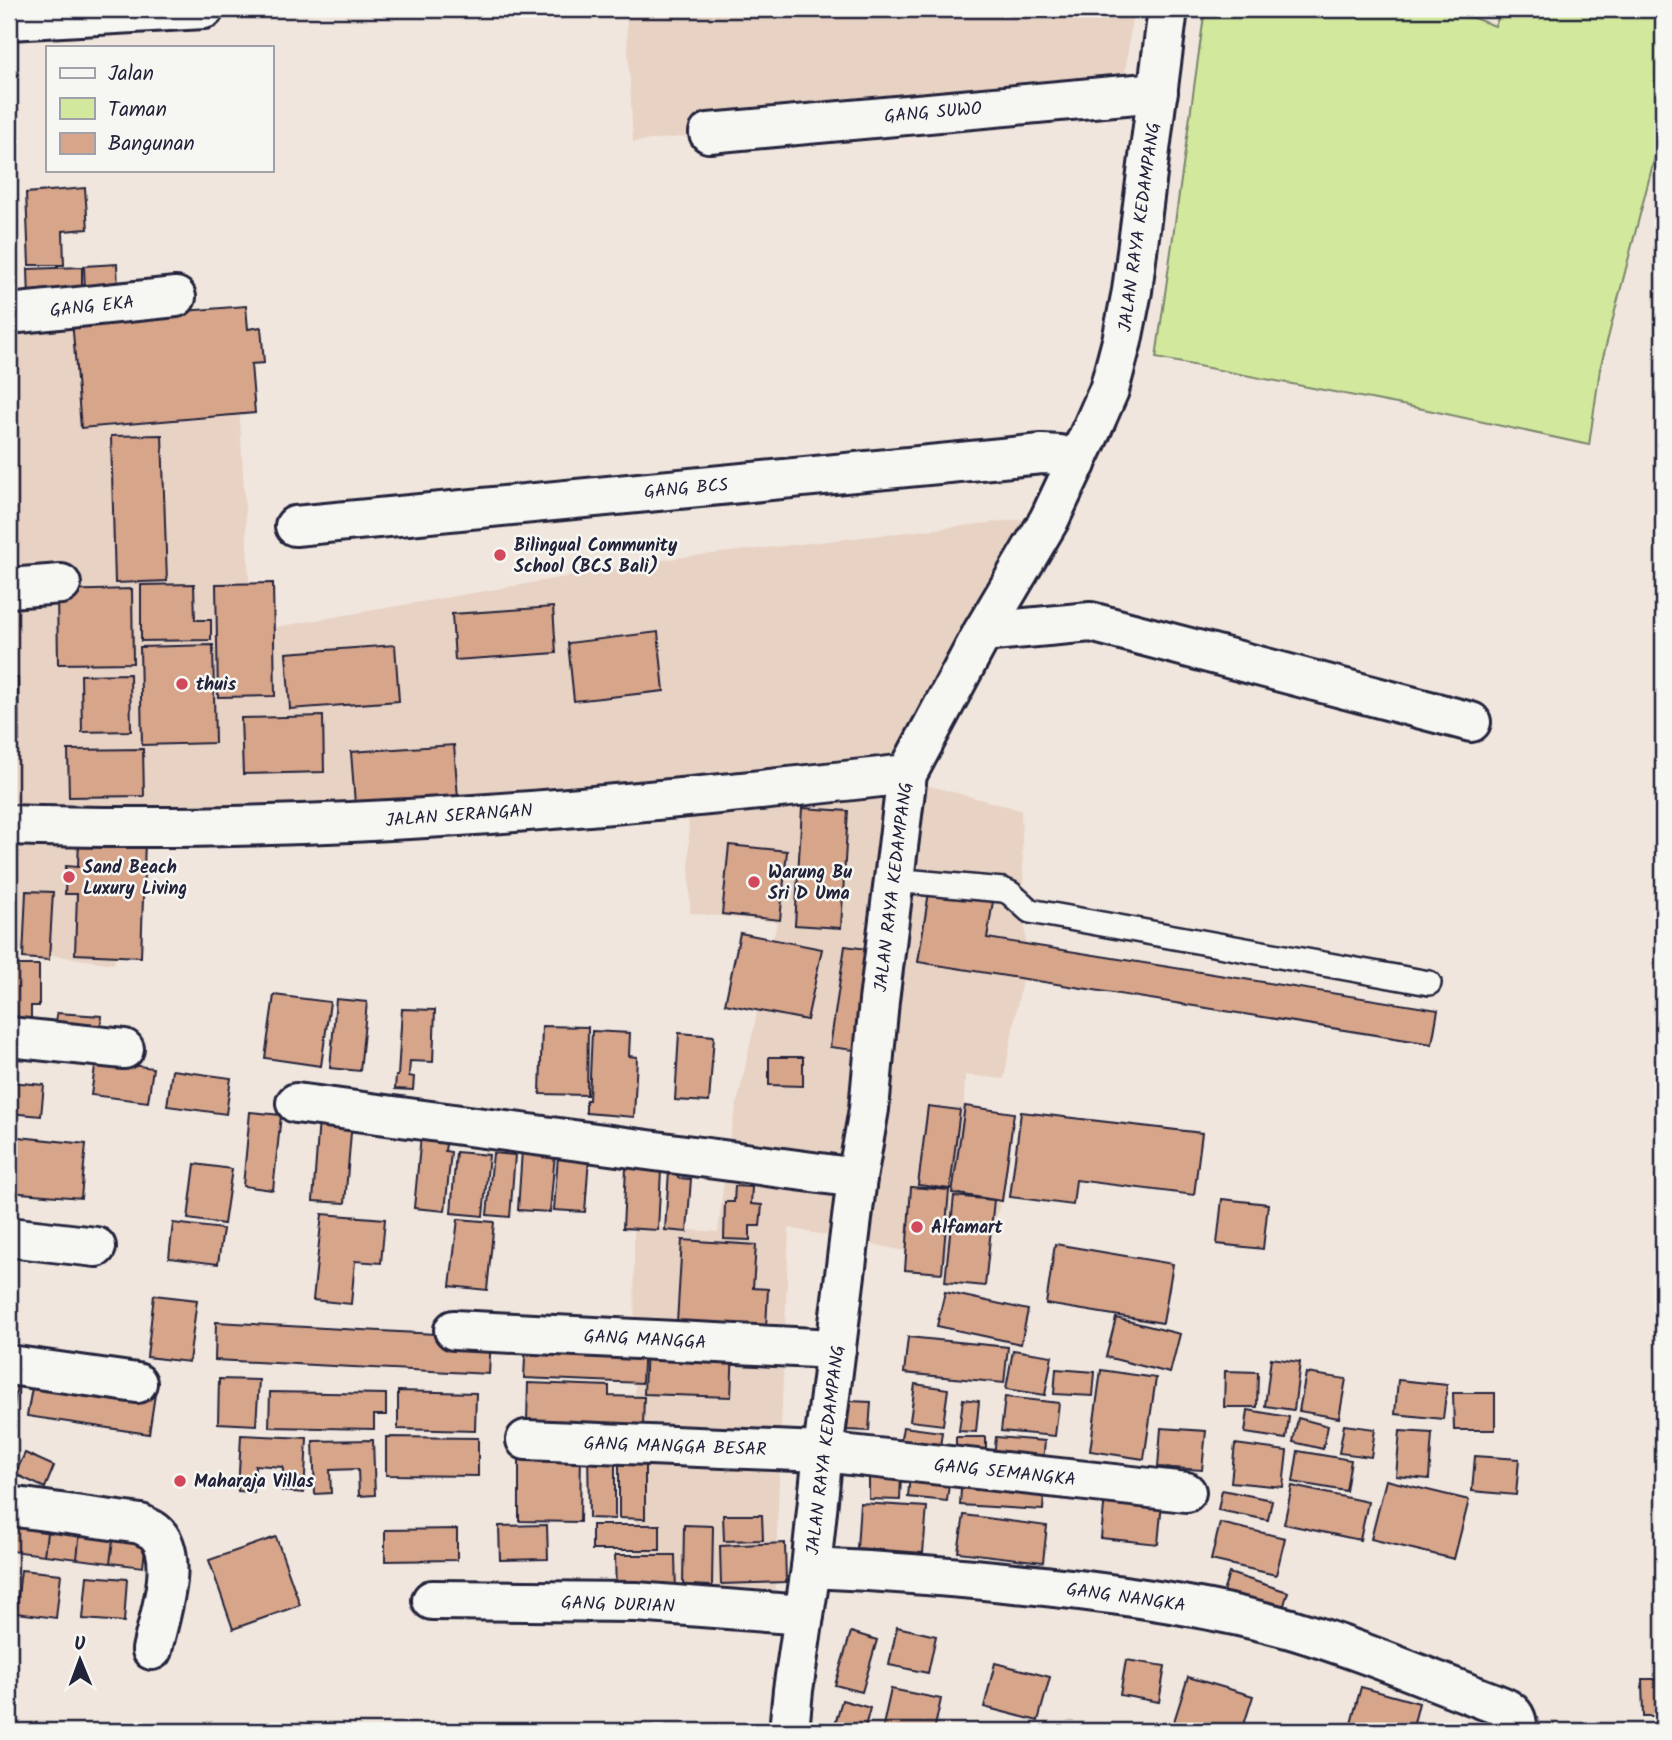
<svg xmlns="http://www.w3.org/2000/svg" width="1672" height="1740" font-family="Kalam,sans-serif">
<style>
.built{fill:#e8d2c4}
.green{fill:#d2e89d;stroke:#7a856c;stroke-width:2}
.building{fill:#d7a58a;stroke:#22223b;stroke-width:2}
.lines{fill:none;stroke-linecap:round;stroke-linejoin:round}
.lane-casing{stroke:#22223b;stroke-width:28}
.street-casing{stroke:#22223b;stroke-width:44}
.secondary-casing{stroke:#22223b;stroke-width:44}
.lane{stroke:#f6f6f2;stroke-width:23}
.street{stroke:#f6f6f2;stroke-width:38}
.secondary{stroke:#f6f6f2;stroke-width:38}
.poi-dot{fill:#d1495b;stroke:#f6f6f2;stroke-width:2.5}
.labels{text-anchor:middle;stroke-width:5;stroke-linejoin:round;paint-order:stroke}
.street-label{font-size:18px;fill:#22223b;stroke:#f6f6f2}
.poi-label{font-size:18px;font-weight:bold;fill:#22223b;stroke:#f6f6f2;text-anchor:start}
</style>
<rect width="100%" height="100%" fill="#f0e6dd"/>
<filter id="ink" filterUnits="userSpaceOnUse"><feTurbulence type="fractalNoise" baseFrequency=".0143" numOctaves="2"/><feDisplacementMap in="SourceGraphic" scale="14" xChannelSelector="R" yChannelSelector="G"/><feConvolveMatrix kernelMatrix="1 2 1 2 8 2 1 2 1" color-interpolation-filters="sRGB"/></filter>
<g filter="url(#ink)">
<path class="built" d="M626,9H1133L1123,90L633,142Z
M236,313L239,402L252,631L676,558L1024,519L892,776L1021,810L1026,957L1004,1079L965,1075L961,1168L1007,1181L981,1266L789,1228L774,1606L636,1599L634,1226L718,1232L728,1145L777,922L690,913L688,791L128,820L114,964L9,949V320Z"/>
<path class="green" d="M1205,9H1449L1495,26L1502,9H1663V125L1600,369L1589,445L1428,410L1156,358Z"/>
<path class="building" d="M85,188L88,229L63,231L64,265H29L26,193Z
M117,264L118,291L85,292L84,266Z
M82,267V299L29,301L28,269Z
M246,306L248,329L261,327L264,363L251,364L255,413L81,428L72,320Z
M162,435L167,581L115,583L111,436Z
M273,583L275,696L218,697L216,584Z
M194,584L195,620H211V640L141,641V585Z
M132,589L133,663L58,664L57,591Z
M553,607L556,653L455,660L452,614Z
M658,632L664,691L574,701L568,643Z
M213,645L215,743L142,745L140,647Z
M395,645L399,701L290,709L286,653Z
M130,674L131,731L82,732L81,675Z
M9,678H18L19,741H9Z
M323,716L324,772L243,774L241,718Z
M454,745L458,798L355,804L351,752Z
M143,749L144,796L69,797L68,750Z
M802,808L848,811L841,928L795,925Z
M79,839L145,841L141,957L75,954L77,894H65L66,866L78,867Z
M729,845L787,851L780,920L722,914Z
M9,869H11L9,949Z
M26,891L53,892L49,960L23,958Z
M929,892L993,901L987,938L1438,1010L1432,1044L918,962Z
M740,933L822,949L807,1020L725,1004Z
M845,946L875,950L861,1051L830,1047Z
M9,965H39V1006H31V1025H9Z
M274,995L330,1002L321,1066L265,1058Z
M336,999L367,1002L360,1071L330,1068Z
M402,1009L435,1010L433,1062L410,1061L409,1076L414,1077L413,1090L395,1089L396,1076H398Z
M57,1013L102,1016L100,1036L55,1033Z
M542,1026L588,1027L587,1095L540,1094Z
M592,1031L630,1033L629,1056L637,1057L634,1117L586,1113V1100H589Z
M679,1033L714,1036L709,1102L675,1100Z
M769,1057H803V1086L769,1085Z
M96,1060L153,1068L148,1102L91,1095Z
M172,1070L231,1078L226,1114L167,1106Z
M9,1082L44,1085L41,1116L9,1113Z
M928,1106L960,1110L950,1189L918,1185Z
M965,1106L1014,1113L1002,1201L952,1193Z
M250,1112L281,1115L273,1190L243,1186Z
M1021,1112L1202,1133L1194,1195L1076,1180L1073,1205L1010,1197Z
M319,1119L352,1121L345,1203L313,1201Z
M422,1125L448,1128L445,1151L451,1152L445,1211L414,1208Z
M9,1136L86,1144L81,1198L9,1192Z
M522,1150L555,1153L550,1212L518,1210Z
M456,1152L489,1155L483,1216L451,1213Z
M493,1153L515,1155L510,1217L487,1215Z
M558,1155L589,1157L585,1212L554,1210Z
M670,1156L680,1157L678,1178L691,1179L687,1232L665,1230Z
M195,1164L232,1169L224,1224L188,1219Z
M626,1168L661,1170L658,1230L623,1228Z
M735,1186L752,1187L751,1204L762,1205L760,1226H750V1240L724,1239L725,1202H734Z
M911,1187L949,1190L942,1273L905,1270Z
M954,1196L994,1200L985,1286L945,1282Z
M1222,1199L1268,1204L1263,1249L1217,1244Z
M322,1214L385,1219L381,1263L355,1261L351,1304L313,1300Z
M458,1219L494,1222L487,1290L450,1286Z
M173,1223L223,1229L218,1264L169,1258Z
M682,1240L756,1245L753,1288L768,1289L766,1328L677,1323Z
M1055,1244L1173,1264L1163,1323L1046,1304Z
M945,1292L1028,1310L1021,1344L937,1326Z
M154,1295L197,1300L189,1362L147,1357Z
M1116,1318L1180,1334L1170,1373L1106,1357Z
M216,1322L491,1337L489,1374L215,1360Z
M526,1337L644,1342L642,1383L524,1378Z
M908,1337L1008,1347L1004,1383L904,1373Z
M646,1344L733,1347L731,1397L644,1394Z
M1013,1350L1052,1356L1045,1395L1006,1389Z
M1271,1358L1300,1362L1294,1410L1265,1406Z
M1056,1369L1095,1372L1093,1396L1054,1394Z
M1101,1370L1156,1378L1144,1459L1090,1451Z
M1225,1371L1258,1372L1257,1407H1224Z
M1306,1373L1346,1379L1339,1418L1299,1411Z
M9,1374L18,1376L9,1448Z
M34,1376L155,1394L149,1434L27,1416Z
M219,1379L259,1380L256,1425L218,1423Z
M1398,1380L1447,1385L1443,1419L1395,1414Z
M528,1383L609,1386V1396L644,1397L643,1425L527,1422Z
M915,1384L948,1389L943,1425L910,1421Z
M398,1391L476,1393L475,1431L398,1429Z
M270,1392L386,1394V1415H374V1429L269,1427Z
M1453,1393H1495V1430H1454Z
M1005,1397L1059,1403L1055,1436L1001,1431Z
M963,1399L979,1401L976,1432L959,1431Z
M849,1401L871,1402L869,1431L847,1430Z
M1248,1410L1289,1417L1286,1439L1245,1433Z
M1298,1418L1328,1426L1323,1449L1293,1442Z
M1344,1425L1375,1429L1371,1457L1339,1453Z
M903,1427L942,1432L939,1455L899,1450Z
M1161,1428L1206,1431L1202,1470L1158,1467Z
M1400,1431L1432,1433L1429,1479L1396,1476Z
M241,1435L307,1438L304,1493L282,1491L283,1467L255,1465L254,1492L238,1491Z
M386,1437L478,1438V1476L386,1475Z
M956,1437H986V1462L956,1461Z
M996,1437L1045,1441L1042,1472L993,1468Z
M373,1440L375,1495L359,1496L358,1469L330,1470L331,1493L315,1494L313,1441Z
M1235,1444L1287,1451L1283,1487L1231,1482Z
M519,1449L581,1450L580,1522L519,1521Z
M588,1451H615V1519L589,1518Z
M619,1451H645V1519L619,1518Z
M1298,1451L1351,1460L1346,1491L1293,1482Z
M25,1453L54,1466L45,1488L15,1474Z
M1475,1456L1519,1459L1516,1495L1472,1491Z
M911,1464L951,1467L947,1501L908,1497Z
M962,1474L1045,1478L1043,1510L960,1505Z
M869,1475L901,1476L900,1500L869,1499Z
M1386,1480L1469,1500L1454,1559L1371,1539Z
M1292,1486L1368,1502L1360,1540L1284,1524Z
M1222,1490L1272,1500L1268,1520L1218,1510Z
M1105,1496L1162,1502L1158,1544L1101,1538Z
M860,1503L927,1507L923,1553L857,1548Z
M16,1514L49,1518L44,1555L11,1551Z
M723,1515H762L763,1540L724,1541Z
M964,1515L1047,1526L1043,1562L958,1552Z
M49,1518L81,1521L77,1559L44,1555Z
M81,1521L115,1526L110,1563L77,1559Z
M1220,1523L1285,1538L1276,1575L1211,1560Z
M547,1525L548,1559L500,1560L499,1526Z
M592,1525H660V1550H592Z
M684,1525L713,1526L712,1586L683,1585Z
M115,1526L147,1530L143,1567L110,1563Z
M457,1529V1560L385,1561V1530Z
M276,1537L300,1605L233,1629L209,1560Z
M785,1543L786,1582L721,1584L720,1546Z
M615,1555H675L676,1593H616Z
M21,1570L61,1574L56,1618L16,1613Z
M1229,1573L1288,1592L1279,1621L1220,1602Z
M87,1576L127,1579L124,1622L83,1619Z
M897,1627L936,1636L928,1673L889,1665Z
M851,1632L877,1640L862,1692L835,1685Z
M1126,1660L1165,1666L1159,1702L1120,1695Z
M995,1663L1050,1677L1038,1721L984,1707Z
M1188,1677L1253,1696L1242,1731H1171Z
M1642,1679H1663V1716H1643Z
M1361,1687L1419,1703L1412,1731H1349Z
M891,1689L941,1699L934,1731L882,1730Z
M842,1700L870,1708L864,1731H833Z"/>
<g class="lines">
<defs>
<path id="lane" d="M893,880L1003,890L1010,893L1030,911L1429,983"/>
<path id="street" d="M9,20L204,9
M709,133L1158,92
M9,314L176,297
M295,526L1042,454L1060,455L1076,464
M9,588L61,584
M983,632L1091,622L1471,722
M9,1037L124,1049
M296,1103L857,1178
M9,1237L96,1247
M454,1330L836,1349
M9,1365L137,1383
M526,1440L823,1452L1186,1492
M9,1506L141,1524C145,1527 152,1529 155,1532C182,1556 158,1620 152,1650
M811,1568C898,1572 985,1579 1071,1589C1145,1598 1219,1609 1291,1629C1362,1650 1431,1680 1501,1706C1513,1711 1518,1718 1517,1731
M432,1600L636,1602L804,1615"/>
<path id="secondary" d="M9,825C309,835 609,808 907,774
M789,1731L793,1690L811,1568L823,1452L857,1178L869,1109L879,1001L907,774L983,632L1049,520L1091,431L1109,390L1122,341L1132,291L1168,9"/>
</defs>
<use href="#lane" class="lane-casing"/>
<use href="#street" class="street-casing"/>
<use href="#secondary" class="secondary-casing"/>
<use href="#lane" class="lane"/>
<use href="#street" class="street"/>
<use href="#secondary" class="secondary"/>
</g>
</g>
<g class="poi-dot">
<circle cx="500" cy="555" r="7"/>
<circle cx="182" cy="684" r="7"/>
<circle cx="69" cy="877" r="7"/>
<circle cx="754" cy="882" r="7"/>
<circle cx="917" cy="1227" r="7"/>
<circle cx="180" cy="1481" r="7"/>
</g>
<g class="labels">
<g class="street-label">
<text transform="translate(933 112) rotate(-5)" y="6">GANG SUWO</text>
<text transform="translate(1139 227) rotate(-82)" y="6">JALAN RAYA KEDAMPANG</text>
<text transform="translate(92 306) rotate(-6)" y="6">GANG EKA</text>
<text transform="translate(686 488) rotate(-5)" y="6">GANG BCS</text>
<text transform="translate(459 815) rotate(-4)" y="6">JALAN SERANGAN</text>
<text transform="translate(893 887) rotate(-83)" y="6">JALAN RAYA KEDAMPANG</text>
<text transform="translate(645 1339) rotate(3)" y="6">GANG MANGGA</text>
<text transform="translate(675 1446) rotate(2)" y="6">GANG MANGGA BESAR</text>
<text transform="translate(825 1450) rotate(-83)" y="6">JALAN RAYA KEDAMPANG</text>
<text transform="translate(1005 1472) rotate(6)" y="6">GANG SEMANGKA</text>
<text transform="translate(1126 1597) rotate(8)" y="6">GANG NANGKA</text>
<text transform="translate(618 1604) rotate(2)" y="6">GANG DURIAN</text>
</g>
<g class="poi-label">
<text x="514" y="551">Bilingual Community<tspan x="514" dy="21">School (BCS Bali)</tspan></text>
<text x="196" y="690">thuis</text>
<text x="83" y="873">Sand Beach<tspan x="83" dy="21">Luxury Living</tspan></text>
<text x="768" y="878">Warung Bu<tspan x="768" dy="21">Sri D Uma</tspan></text>
<text x="931" y="1233">Alfamart</text>
<text x="194" y="1487">Maharaja Villas</text>
</g>
</g>
<rect width="1672" height="1740" fill="none" stroke="#f6f6f2" stroke-width="35"/>
<rect x="18" y="18" width="1637" height="1705" fill="none" stroke="#22223b" stroke-width="2.5" filter="url(#ink)"/>
<rect x="46" y="46" width="228" height="126" fill="#f6f6f2" stroke="#a1a1a9" stroke-width="2"/>
<rect x="60" y="68" width="35" height="10" fill="#f6f6f2" stroke="#a1a1a9" stroke-width="2"/>
<text x="108" y="80" font-size="21" fill="#22223b">Jalan</text>
<rect x="60" y="98" width="35" height="21" fill="#d2e89d" stroke="#a1a1a9" stroke-width="2"/>
<text x="108" y="116" font-size="21" fill="#22223b">Taman</text>
<rect x="60" y="133" width="35" height="21" fill="#d7a58a" stroke="#a1a1a9" stroke-width="2"/>
<text x="108" y="150" font-size="21" fill="#22223b">Bangunan</text>
<g transform="translate(80 1660) rotate(359)" stroke="#f6f6f2" stroke-width="5" paint-order="stroke">
<path d="M0-5L12 26L0 18L-12 26Z" fill="#22223b"/>
<text y="-10" font-size="19" font-weight="bold" text-anchor="middle" fill="#22223b">U</text>
</g>
</svg>
